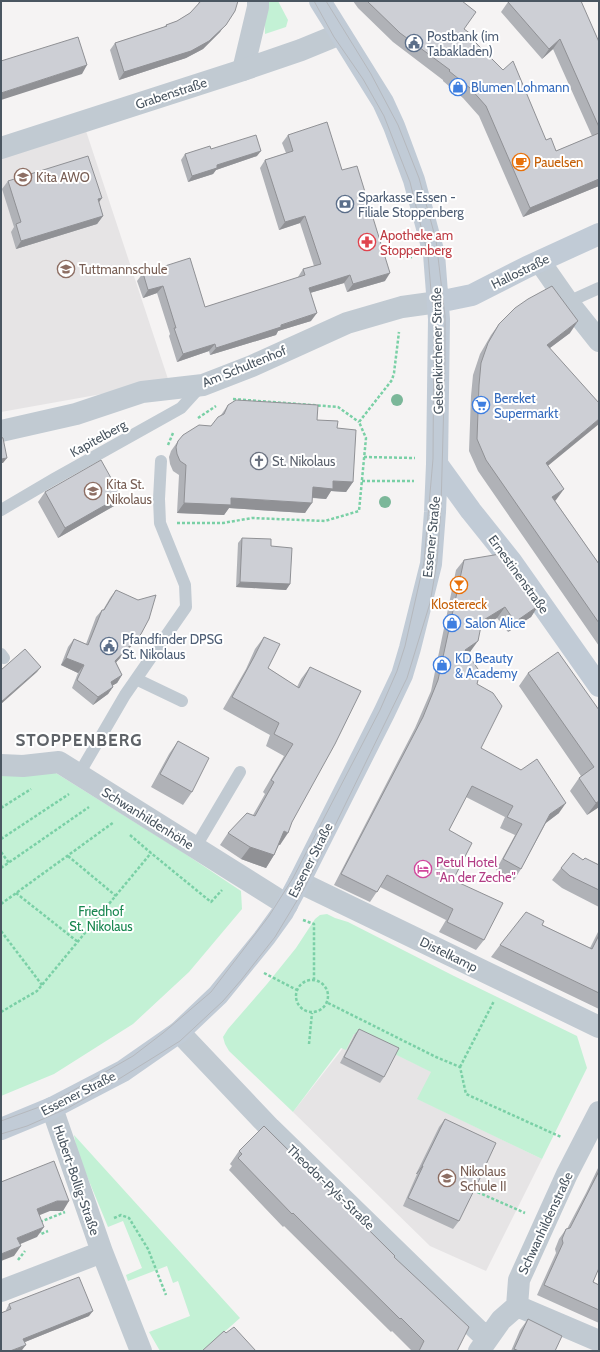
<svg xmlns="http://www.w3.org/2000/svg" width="600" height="1352" font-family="Cabin,sans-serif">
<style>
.education{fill:#e6e4e5}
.green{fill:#c3f1d5}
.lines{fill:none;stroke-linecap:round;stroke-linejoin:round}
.path{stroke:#7ad0a6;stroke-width:2.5;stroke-dasharray:3 2;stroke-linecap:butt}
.service{stroke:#c1cad2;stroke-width:12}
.minor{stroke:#c1cad2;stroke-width:22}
.tertiary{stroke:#c1cad2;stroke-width:22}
.secondary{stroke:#c1cbd6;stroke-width:22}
.tram{stroke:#b5b8bd;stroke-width:1}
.tree{fill:#7bb799}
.wall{fill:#b0b2b7}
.shaded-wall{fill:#909195}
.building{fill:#cdcfd5;stroke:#909195}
.labels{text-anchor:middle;stroke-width:4;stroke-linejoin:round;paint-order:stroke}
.service-label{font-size:13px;fill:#4e5e75;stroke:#fff;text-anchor:start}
.shop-label{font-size:13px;fill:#366cbe;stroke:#fff;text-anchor:start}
.street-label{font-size:13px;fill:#4a5661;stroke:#fff}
.food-label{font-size:13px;fill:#c56008;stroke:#fff;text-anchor:start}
.education-label{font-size:13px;fill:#785e54;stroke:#fff;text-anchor:start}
.health-label{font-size:13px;fill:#be3a42;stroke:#fff;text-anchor:start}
.worship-label{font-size:13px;fill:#5b616d;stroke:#fff;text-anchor:start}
.hotel-label{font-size:13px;fill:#b23c85;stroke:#fff;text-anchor:start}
.park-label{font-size:13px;fill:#17864f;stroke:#fff}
.district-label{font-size:17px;font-weight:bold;letter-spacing:1px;fill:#5f6368;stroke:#fff}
</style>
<rect width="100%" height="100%" fill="#f5f3f3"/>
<path class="education" d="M86,131L169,382L1,412V156Z
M354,1034L432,1072L418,1099L542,1159L486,1271L430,1246L293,1112Z"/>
<path class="green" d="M264,1H278L288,20L286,27L265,34Z
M51,770L181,851L241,891L242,909L189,972L133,1024L54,1074L1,1096V771Z
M327,914L335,918L348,922L454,976L577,1036L587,1068L542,1159L417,1099L431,1072L354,1034L346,1050L341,1048L293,1112L229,1051L225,1044L223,1037L228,1029L267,984L296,948L315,919L320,915Z
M74,1135L240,1318L203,1351H160L149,1332L190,1316L178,1281L173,1283L167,1266L128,1281L126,1275L142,1268L123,1221L108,1227L77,1152Z"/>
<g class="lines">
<path class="path" d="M399,251L406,258L412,257
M233,399L338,407L359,422
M198,418L216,406
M168,445L173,433
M364,457L415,458
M362,481H414
M177,523H223L252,518L325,521L359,511L366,438L359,422L392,380L394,373L399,332
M1,808L31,789
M130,835L151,853L211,902L222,890
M1,839L69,794
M1,852L9,863
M68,856L116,896
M1,868L89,807
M16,893L78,942
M1,904L114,822
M303,920L314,924V980
M1,931L42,985
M264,973L297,990
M296 996a16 16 0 1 1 32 0a16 16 0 1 1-32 0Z
M328,1003L436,1057L460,1067L466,1094L561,1137
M1,1012L37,991L151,853
M309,1044L312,1013
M460,1067L494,1001
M473,1190L525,1213
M114,1218L121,1215L129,1218L148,1249L166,1295
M40,1222L65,1212
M39,1230L41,1234L48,1231
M18,1260L25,1251"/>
<path class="service" d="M568,302L599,288
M1,510L54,479L181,408L201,386
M1,654L4,658
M136,679L182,701
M79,774L125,695L186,607L185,585L160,523L159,499L161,461
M195,848L240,772"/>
<path class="minor" d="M243,70L258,7V1
M540,262L568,302L599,341
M1,431L76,414L142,392L203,385L252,366L347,323L402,307L438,302
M1,765L23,766L59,762L287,905
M299,882L599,1027
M179,1032L270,1128L487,1339
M52,1108L102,1252L141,1351
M1,1291L102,1252
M517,1306L599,1341
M479,1351L501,1320L517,1306L519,1280L567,1174L599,1112"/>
<path class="tertiary" d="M1,148L243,70L301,50L340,34"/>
<path class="secondary" d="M438,302L472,295L527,267L599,234
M437,464L471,511L511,561L599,686
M1,1129L52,1108L123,1071L179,1032L218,995L265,937L283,912L299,882L384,713L402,675L410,648L431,564L435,512L437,464L439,319L434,254L414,180L394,126L383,102L320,1"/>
<path class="tram" d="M1,1121L53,1102L133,1056L163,1033L211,992L269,916L293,878L380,710L397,671L405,646L424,562L433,459L434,315L431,291L428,255L410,182L384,116L363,79L334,37L314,1
M1,1134L27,1126L68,1108L114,1082L180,1041L223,1001L242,979L275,937L304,889L407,678L430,603L437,562L441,507L445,362V316L436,240L419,178L398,125L371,74L326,1"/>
</g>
<g class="tree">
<circle cx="397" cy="400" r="6"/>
<circle cx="385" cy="502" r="6"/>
</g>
<path class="wall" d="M199,1H238L220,32L203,49L186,58L119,80L110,50L115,43L164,27L166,25L177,21L190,13L198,5Z
M353,1H462L464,29L546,140L556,151L592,136L553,49L542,59L501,12L508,2L599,42V186L523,217L479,116L463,98L443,81V80L393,42L358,8Z
M288,135L342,170L385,281L347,292L344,283L310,293L311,321L278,331L276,335L210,355L209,351L177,362L169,336L170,334L157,293L143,298L137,281L143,273L205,307L298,278V277L303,269L314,266L300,223L279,230L260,168L265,160L286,153L282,143Z
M211,149L257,156L216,170L213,174L188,182L181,160L185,154Z
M8,181L102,198L99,202L103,216L97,224L16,249L11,232L14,227L2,189Z
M499,324L570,333L550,348L548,466L556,500L555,501L599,564V646L478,471L469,451L471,396L473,375L480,354L491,335Z
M228,405L317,420L337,428L353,482L346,492L331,491L326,499L312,498L305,513L229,508L224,515L177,513L179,475L173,471L170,464L169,457L171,451L178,441L211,426L221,415Z
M45,492L114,506L58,538L38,502Z
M242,538L290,584L286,590L236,587L238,543Z
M464,560L538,606L531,617L508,632L497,618L481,628L470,652L467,654L477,684L481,748L559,813L546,823L521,869L514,880L496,870L515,835L500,828L505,817L466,797L449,830L453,880L484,940L476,950L439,932L446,920L380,887L370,902L334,885L415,728L431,691L456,570Z
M116,590L135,642L116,662L122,675L117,683L113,685V687L108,694L93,705L72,688L78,673L61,665L68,647L74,639L86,644L96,617L102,610H103L110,598Z
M264,637L268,668L297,687L301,679L310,667L280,845H279L274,855L266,868L241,859L220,845L228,833L253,815L265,794L263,792L284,756L266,746L270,735L223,709L246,669L255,649Z
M528,673L599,710V807L587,815L570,791L579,778L581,776L519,686Z
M178,741L192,792L183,805L151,787L169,754Z
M583,860L599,865V907L562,888L552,880L561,868Z
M542,925L590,948L599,930V1009L491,957L500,945Z
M359,1029L384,1077L380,1083L340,1063L355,1034Z
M445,1119L459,1221L453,1229L403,1206L417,1174H416L439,1127Z
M239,1151L394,1257L457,1351H412L392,1331L391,1332L284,1226L283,1227L229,1170L232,1166L230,1164Z
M599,1166V1268L593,1282L599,1285V1323L537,1295L556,1253L555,1249L559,1239L566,1229H567L586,1193Z
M9,1304L89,1316L25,1342L22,1350L6,1310Z
M528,1319L555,1351H511L520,1330Z"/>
<path class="shaded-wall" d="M235,11L220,32L203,49L186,58L119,80L124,72Z
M560,39L553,49L542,59L549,49Z
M87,65L82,74L1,100V93Z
M261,151L257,156L216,170L213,174L188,182L192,176L217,165Z
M599,179V186L523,217L530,208Z
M102,198L96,206L98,199Z
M103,216L97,224L16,249L21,241Z
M305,216L300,223L279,230L285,222Z
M390,273L385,281L347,292L353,284Z
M350,275L344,283L303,295L309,288Z
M163,286L157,293L143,298L148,290Z
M317,313L311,321L278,331L276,335L210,355L216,348Z
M578,321L570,333L539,356L547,345Z
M215,344L209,351L177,362L183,354Z
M599,419V424L538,474L546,463Z
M7,458L3,463H1V459Z
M333,481L353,482L346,492L331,491L326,499L306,497L313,487Z
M564,489L556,500L544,508L552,497Z
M121,496L114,506L58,538L65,528Z
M231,498L312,503L305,513L229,508L224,515L177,513L184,503Z
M240,582L290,584L286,590L236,587Z
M538,606L531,617L508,632L515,622Z
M505,607L497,618L475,632L482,621Z
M141,634L135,642L110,669L115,661Z
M478,641L470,652L457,661L465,650Z
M66,658L84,665L78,673L61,665Z
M41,667L37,672L1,704V702Z
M122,675L117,683L105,690L111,682Z
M113,687L108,694L93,705L98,697Z
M599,801V807L587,815L596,803Z
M566,803L559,813L543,825L550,814Z
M284,831L288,833L280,845L275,843Z
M250,847L274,855L266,868L241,859Z
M422,1166H423L417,1174H416Z
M57,1201H69L63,1211H50L30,1219L37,1209Z
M44,1227L37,1237L11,1248L17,1238Z
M21,1246L14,1256L1,1261V1254Z
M93,1311L89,1316L20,1344L23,1339Z
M26,1345L22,1350L19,1351H10Z"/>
<path class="building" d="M201,1H238L235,11L226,25L209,41L191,51L124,72L115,43L167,26L166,25L177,21L190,13Z
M367,1H462L476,12L464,29L471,34L469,36L503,70L513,61L546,140L551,138L556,151L599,133V179L530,208L486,106L470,88L449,71L450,70L400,33Z
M509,1H581L599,42V127L560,39L549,49L508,2Z
M78,37L87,65L1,93V61Z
M327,122L342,170L357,166L390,273L353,284L350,275L309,288L317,313L281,325V327L216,348L215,344L183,354L174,328H176L163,286L148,290L143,273L190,258L205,307L305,275L303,269L321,264L305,216L285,222L265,160L293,151L288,135Z
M256,135L261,151L217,165V168L192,176L185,154L210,146L211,149Z
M88,156L102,198L98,199L103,216L21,241L16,224L21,222L8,181Z
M552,286L578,321L547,345L599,403V419L546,463L564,489L552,497L599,564V623L486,460L477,439L479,385L481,363L488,343L499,324L515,308L528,299Z
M236,400L318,405L317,420L338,421L337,428L356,430L353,482L333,481V489L313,487L312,503L231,498V505L184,503L186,465L180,461L177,454L176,447L178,441L183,435L199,425L211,426L218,417L224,414L228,405Z
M1,437L3,438L7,458L1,459Z
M101,460L121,496L65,528L45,492Z
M242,538L271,539V546L292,548L290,584L240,582Z
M500,554L538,606L515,622L505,607L482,621L478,641L465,650L480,672L477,684L493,693L502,706L481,748L521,770L537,759L566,803L550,814L521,869L503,859L522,824L507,817L513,806L472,786L449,830L472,843L453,880L503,903L484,940L447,922L453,909L387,875L377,892L341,874L423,717L438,680L464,560Z
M116,590L138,600L156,595L149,619L141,634L115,661L122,675L111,682L113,687L98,697L77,680L84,665L66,658L74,639L88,645L102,610H104Z
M264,637L280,644L268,668L299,688L310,667L361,691L335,744L292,822L288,833L284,831L274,855L250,847L228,833L247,813L255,816L274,782L271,780L293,744L274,734L279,723L232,697L254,657Z
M25,649L41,667L1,702V670Z
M558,652L599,710V801L596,803L579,778L594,767L528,673Z
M178,741L209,758L192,792L160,774Z
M573,853L583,860L585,858L599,865V890L570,876L561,868Z
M526,912L544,921L542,925L592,949L599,935V993L500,945Z
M359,1029L399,1048L384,1077L344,1057Z
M445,1119L496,1143L482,1173V1174L459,1221L408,1198L423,1166H422Z
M264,1126L395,1256L394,1257L469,1327L457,1351H419L424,1341L401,1318L400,1319L293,1213L292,1214L238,1158L242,1154L239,1151Z
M54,1161L69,1201H57L37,1209L44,1227L17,1238L21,1246L1,1254V1182Z
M599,1171V1268L593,1282L599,1285V1310L544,1285L563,1243L562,1239L566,1229L570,1228Z
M79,1277L93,1311L23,1339L26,1345L10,1351H1V1313L11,1309L9,1304Z
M528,1319L562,1336L555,1351H519L514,1349Z
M234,1327L256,1351H202L224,1331L226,1333Z"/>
<defs>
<symbol id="civic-ring" viewBox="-11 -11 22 22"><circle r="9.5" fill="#fff" stroke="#5c6f8a" stroke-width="1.5"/><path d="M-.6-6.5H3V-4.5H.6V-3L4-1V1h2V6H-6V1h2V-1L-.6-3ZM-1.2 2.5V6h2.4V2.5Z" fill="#5c6f8a"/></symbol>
<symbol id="shop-ring" viewBox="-11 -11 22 22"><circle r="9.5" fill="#fff" stroke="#3f7fe0" stroke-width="1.5"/><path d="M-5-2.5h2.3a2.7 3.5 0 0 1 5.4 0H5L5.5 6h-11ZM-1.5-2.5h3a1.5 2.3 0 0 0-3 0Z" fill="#3f7fe0"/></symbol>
<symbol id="cafe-ring" viewBox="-11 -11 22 22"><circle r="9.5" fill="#fff" stroke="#e8710a" stroke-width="1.5"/><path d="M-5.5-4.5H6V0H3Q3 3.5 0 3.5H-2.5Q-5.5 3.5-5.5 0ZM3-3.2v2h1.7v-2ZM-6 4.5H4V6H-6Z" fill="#e8710a"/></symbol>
<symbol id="school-ring" viewBox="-11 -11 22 22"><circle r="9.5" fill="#fff" stroke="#8d6e63" stroke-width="1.5"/><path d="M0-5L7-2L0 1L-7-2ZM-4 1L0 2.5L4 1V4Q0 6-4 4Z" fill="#8d6e63"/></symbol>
<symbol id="bank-ring" viewBox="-11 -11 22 22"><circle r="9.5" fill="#fff" stroke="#5c6f8a" stroke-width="1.5"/><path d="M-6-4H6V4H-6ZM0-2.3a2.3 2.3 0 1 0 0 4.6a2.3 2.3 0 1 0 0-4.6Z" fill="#5c6f8a"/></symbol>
<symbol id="pharmacy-ring" viewBox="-11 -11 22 22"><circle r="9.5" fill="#fff" stroke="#e0444e" stroke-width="1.5"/><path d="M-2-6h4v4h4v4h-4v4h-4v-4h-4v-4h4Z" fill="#e0444e"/></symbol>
<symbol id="supermarket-ring" viewBox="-11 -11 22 22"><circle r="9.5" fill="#fff" stroke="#3f7fe0" stroke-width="1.5"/><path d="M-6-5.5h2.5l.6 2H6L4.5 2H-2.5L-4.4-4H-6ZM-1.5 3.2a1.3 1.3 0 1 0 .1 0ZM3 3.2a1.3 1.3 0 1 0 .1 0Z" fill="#3f7fe0"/></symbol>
<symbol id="church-ring" viewBox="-11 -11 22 22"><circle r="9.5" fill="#fff" stroke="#6b7280" stroke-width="1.5"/><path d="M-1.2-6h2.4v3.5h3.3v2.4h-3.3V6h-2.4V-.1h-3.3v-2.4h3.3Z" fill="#6b7280"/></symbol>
<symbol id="bar-ring" viewBox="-11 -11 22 22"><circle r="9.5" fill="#fff" stroke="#e8710a" stroke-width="1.5"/><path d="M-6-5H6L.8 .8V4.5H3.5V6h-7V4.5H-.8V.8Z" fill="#e8710a"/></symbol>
<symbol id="hotel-ring" viewBox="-11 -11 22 22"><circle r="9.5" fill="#fff" stroke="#d1479c" stroke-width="1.5"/><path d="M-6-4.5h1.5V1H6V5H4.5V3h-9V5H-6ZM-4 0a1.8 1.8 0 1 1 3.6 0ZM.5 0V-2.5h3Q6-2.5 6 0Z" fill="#d1479c"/></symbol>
</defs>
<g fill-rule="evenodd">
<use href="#civic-ring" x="404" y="33" width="20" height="20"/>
<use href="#shop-ring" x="448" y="77" width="20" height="20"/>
<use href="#cafe-ring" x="511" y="152" width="20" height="20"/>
<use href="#school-ring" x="13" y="167" width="20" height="20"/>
<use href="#bank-ring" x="335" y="194" width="20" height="20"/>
<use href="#pharmacy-ring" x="357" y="232" width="20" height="20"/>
<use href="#school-ring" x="56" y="259" width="20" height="20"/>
<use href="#supermarket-ring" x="471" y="395" width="20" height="20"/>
<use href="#church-ring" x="249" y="451" width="20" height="20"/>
<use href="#school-ring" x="83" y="481" width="20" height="20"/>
<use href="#bar-ring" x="449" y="575" width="20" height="20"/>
<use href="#shop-ring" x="442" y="613" width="20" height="20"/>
<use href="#civic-ring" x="99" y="636" width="20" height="20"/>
<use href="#shop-ring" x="432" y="655" width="20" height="20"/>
<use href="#hotel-ring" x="413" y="859" width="20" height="20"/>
<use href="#school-ring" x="437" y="1168" width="20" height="20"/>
</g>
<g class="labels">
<g class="service-label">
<text x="427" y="41">Postbank (im<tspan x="427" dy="15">Tabakladen)</tspan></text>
<text x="358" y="202">Sparkasse Essen -<tspan x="358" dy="15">Filiale Stoppenberg</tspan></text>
<text x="122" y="644">Pfandfinder DPSG<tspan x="122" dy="15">St. Nikolaus</tspan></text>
</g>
<g class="shop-label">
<text x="471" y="92">Blumen Lohmann</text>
<text x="494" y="403">Bereket<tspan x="494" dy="15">Supermarkt</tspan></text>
<text x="465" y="628">Salon Alice</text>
<text x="455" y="663">KD Beauty<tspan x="455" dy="15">&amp; Academy</tspan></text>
</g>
<g class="street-label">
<text transform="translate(171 93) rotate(-18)" y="5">Grabenstraße</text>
<text transform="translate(520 271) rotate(-26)" y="5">Hallostraße</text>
<text transform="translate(437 351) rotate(-91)" y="5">Gelsenkirchener Straße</text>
<text transform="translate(244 366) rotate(-22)" y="5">Am Schultenhof</text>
<text transform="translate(98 438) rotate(-29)" y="5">Kapitelberg</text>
<text transform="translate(431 537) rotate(-84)" y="5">Essener Straße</text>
<text transform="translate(519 574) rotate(54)" y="5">Ernestinenstraße</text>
<text transform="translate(148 818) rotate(32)" y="5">Schwanhildenhöhe</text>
<text transform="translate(310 860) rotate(-63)" y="5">Essener Straße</text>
<text transform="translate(449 954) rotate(26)" y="5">Distelkamp</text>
<text transform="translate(78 1093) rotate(-27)" y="5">Essener Straße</text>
<text transform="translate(77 1180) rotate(71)" y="5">Hubert-Bollig-Straße</text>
<text transform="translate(331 1187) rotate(44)" y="5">Theodor-Pyls-Straße</text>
<text transform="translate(545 1223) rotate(-65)" y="5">Schwanhildenstraße</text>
</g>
<g class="food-label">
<text x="534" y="167">Pauelsen</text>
<text x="459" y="609" text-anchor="middle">Klostereck</text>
</g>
<g class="education-label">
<text x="36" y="182">Kita AWO</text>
<text x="79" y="274">Tuttmannschule</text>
<text x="106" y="489">Kita St.<tspan x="106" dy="15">Nikolaus</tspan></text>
<text x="460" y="1176">Nikolaus<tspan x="460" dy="15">Schule II</tspan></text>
</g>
<g class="health-label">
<text x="380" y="240">Apotheke am<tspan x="380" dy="15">Stoppenberg</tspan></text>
</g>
<g class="worship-label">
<text x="272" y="466">St. Nikolaus</text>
</g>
<g class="hotel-label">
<text x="436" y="867">Petul Hotel<tspan x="436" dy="15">"An der Zeche"</tspan></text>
</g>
<g class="park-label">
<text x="101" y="916">Friedhof<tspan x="101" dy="15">St. Nikolaus</tspan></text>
</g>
<g class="district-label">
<text x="79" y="746">STOPPENBERG</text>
</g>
</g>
<rect width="600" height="1352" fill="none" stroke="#4a5661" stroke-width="4"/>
</svg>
